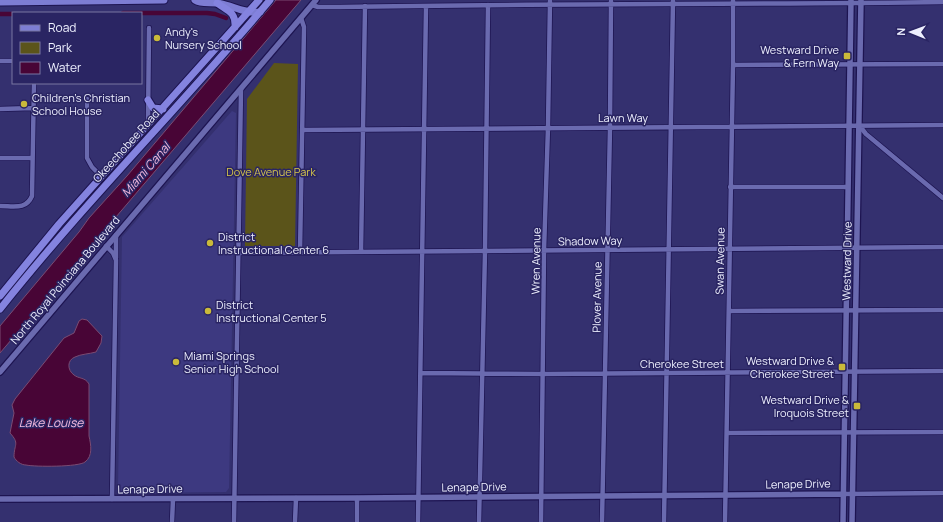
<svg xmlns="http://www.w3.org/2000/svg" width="943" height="522" font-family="Manrope,sans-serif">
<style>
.built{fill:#3d3980}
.green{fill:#5b541a}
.water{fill:#480536;stroke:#7a4b72}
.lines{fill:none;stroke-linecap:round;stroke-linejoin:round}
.canal{stroke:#480536;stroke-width:4.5}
.minor-casing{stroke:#1d1451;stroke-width:6}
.tertiary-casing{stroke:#1d1451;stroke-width:8}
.primary-casing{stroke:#1d1451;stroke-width:9}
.trunk-casing{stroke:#1d1451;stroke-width:9}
.minor{stroke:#6a6aaf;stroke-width:4.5}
.tertiary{stroke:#6a6aaf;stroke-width:5.5}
.primary{stroke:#7d7dd3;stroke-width:7}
.trunk{stroke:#8483df;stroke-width:7}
.poi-dot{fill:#caba3a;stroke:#2a2563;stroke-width:1.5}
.labels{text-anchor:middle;stroke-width:3;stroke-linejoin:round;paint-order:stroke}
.poi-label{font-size:11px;fill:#edeffe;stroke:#2a2563;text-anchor:start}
.street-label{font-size:11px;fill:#edeffe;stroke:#2a2563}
.park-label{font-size:11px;fill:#d3c44c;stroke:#2a2563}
.water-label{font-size:12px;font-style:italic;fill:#f7bbdf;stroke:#2a2563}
</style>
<rect width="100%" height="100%" fill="#34306f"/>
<path class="built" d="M232,111L236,113L229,488L226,492L124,493L118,489L122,237Z"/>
<path class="green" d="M274,63L298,64L295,246H245L247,99Z"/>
<path class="water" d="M276,0H301L0,353V326L79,232L89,218L127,176Z
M82,319L87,320L102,336L101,343L96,352C89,354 81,354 75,357C67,360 67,370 74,375C79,379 85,377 89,384V436C91,445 93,456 85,462C79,467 35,467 26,465C21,465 16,461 14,457C14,444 20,444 10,433L14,413L12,405L15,399L64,338L74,333L79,321Z"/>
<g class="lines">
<path class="canal" d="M123,13H207L215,14L226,18
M0,14H13"/>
<defs>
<path id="minor" d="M312,5L318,7H340C541,3 742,5 943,2
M0,61H13
M733,65L943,64
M87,99V158L92,167L102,177
M0,109L33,108
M148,124L149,28
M859,125L866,134L943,198
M302,130L943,125
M0,158H32
M730,187H848
M0,206C14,206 26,210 32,196L34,83
M116,235V258
M106,246L113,253L116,260L112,499
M300,252L304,27L301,18
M361,252L365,6
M238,253L943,247
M729,311L943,310
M421,373L543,374L943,371
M727,433L943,432
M843,494L943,493
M172,522L173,499
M234,522L241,89
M295,522L296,498
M357,522V498
M418,522L426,6
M479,522L485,251L488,5
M541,522L544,251L548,127L550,0
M602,522L610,127L611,0
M664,522L673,0
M725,522L733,65V0"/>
<path id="tertiary" d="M0,372L316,0
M0,499L357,498L843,494
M843,522L851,0
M852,522L861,0"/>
<path id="primary" d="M195,0C201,4 209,2 217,3C232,5 244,14 260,12
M0,2L164,0"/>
<path id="trunk" d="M217,3C228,11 236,12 235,27
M148,100L153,108L163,109
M0,296L59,224L259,0
M0,309C85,202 182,105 270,0"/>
</defs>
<use href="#minor" class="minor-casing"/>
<use href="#tertiary" class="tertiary-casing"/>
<use href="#primary" class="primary-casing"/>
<use href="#trunk" class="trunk-casing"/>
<use href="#minor" class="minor"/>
<use href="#tertiary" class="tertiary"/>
<use href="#primary" class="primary"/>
<use href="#trunk" class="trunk"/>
</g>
<g class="poi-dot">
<circle cx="157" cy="38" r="4"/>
<rect x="843" y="52" width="8" height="8" rx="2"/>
<circle cx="24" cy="104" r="4"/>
<circle cx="210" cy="243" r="4"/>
<circle cx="208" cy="311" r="4"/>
<circle cx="176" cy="362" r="4"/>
<rect x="838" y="363" width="8" height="8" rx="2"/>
<rect x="853" y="402" width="8" height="8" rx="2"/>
</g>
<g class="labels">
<g class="poi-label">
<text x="165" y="36">Andy's<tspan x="165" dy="13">Nursery School</tspan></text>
<text x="839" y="54" text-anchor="end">Westward Drive<tspan x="839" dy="13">&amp; Fern Way</tspan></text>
<text x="32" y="102">Children's Christian<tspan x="32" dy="13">School House</tspan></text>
<text x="218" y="241">District<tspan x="218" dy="13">Instructional Center 6</tspan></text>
<text x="216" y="309">District<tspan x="216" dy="13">Instructional Center 5</tspan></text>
<text x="184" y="360">Miami Springs<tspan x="184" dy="13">Senior High School</tspan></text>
<text x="834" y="365" text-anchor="end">Westward Drive &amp;<tspan x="834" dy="13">Cherokee Street</tspan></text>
<text x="849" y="404" text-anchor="end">Westward Drive &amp;<tspan x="849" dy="13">Iroquois Street</tspan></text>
</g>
<g class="street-label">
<text x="623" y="122">Lawn Way</text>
<text transform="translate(126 146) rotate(-48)" y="4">Okeechobee Road</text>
<text transform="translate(590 241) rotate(-1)" y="4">Shadow Way</text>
<text transform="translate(536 261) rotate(-89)" y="4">Wren Avenue</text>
<text transform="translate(720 261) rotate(-89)" y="4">Swan Avenue</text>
<text transform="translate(847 261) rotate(-89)" y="4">Westward Drive</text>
<text transform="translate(65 280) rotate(-50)" y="4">North Royal Poinciana Boulevard</text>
<text transform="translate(597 297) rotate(-89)" y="4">Plover Avenue</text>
<text x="682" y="368">Cherokee Street</text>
<text transform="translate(798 484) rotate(-1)" y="4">Lenape Drive</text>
<text transform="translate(474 487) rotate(-1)" y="4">Lenape Drive</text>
<text transform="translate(150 489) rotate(-1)" y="4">Lenape Drive</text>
</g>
<g class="park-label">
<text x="271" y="176">Dove Avenue Park</text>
</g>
<g class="water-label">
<text transform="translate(146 170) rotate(-49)" y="4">Miami Canal</text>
<text x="51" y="427">Lake Louise</text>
</g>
</g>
<rect x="12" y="12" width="130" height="72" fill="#2a2563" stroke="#7876a1"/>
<rect x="20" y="25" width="20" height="6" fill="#7d7dd3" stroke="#7876a1"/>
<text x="48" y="32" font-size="12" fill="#edeffe">Road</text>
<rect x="20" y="42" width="20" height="12" fill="#5b541a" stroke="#7876a1"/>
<text x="48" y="52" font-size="12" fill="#edeffe">Park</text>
<rect x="20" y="62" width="20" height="12" fill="#480536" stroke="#7876a1"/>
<text x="48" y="72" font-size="12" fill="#edeffe">Water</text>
<g transform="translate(911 32) rotate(271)" stroke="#2a2563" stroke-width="3" paint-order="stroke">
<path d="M0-3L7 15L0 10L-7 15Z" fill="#edeffe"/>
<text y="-6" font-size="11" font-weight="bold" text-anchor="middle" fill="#edeffe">N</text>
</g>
</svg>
